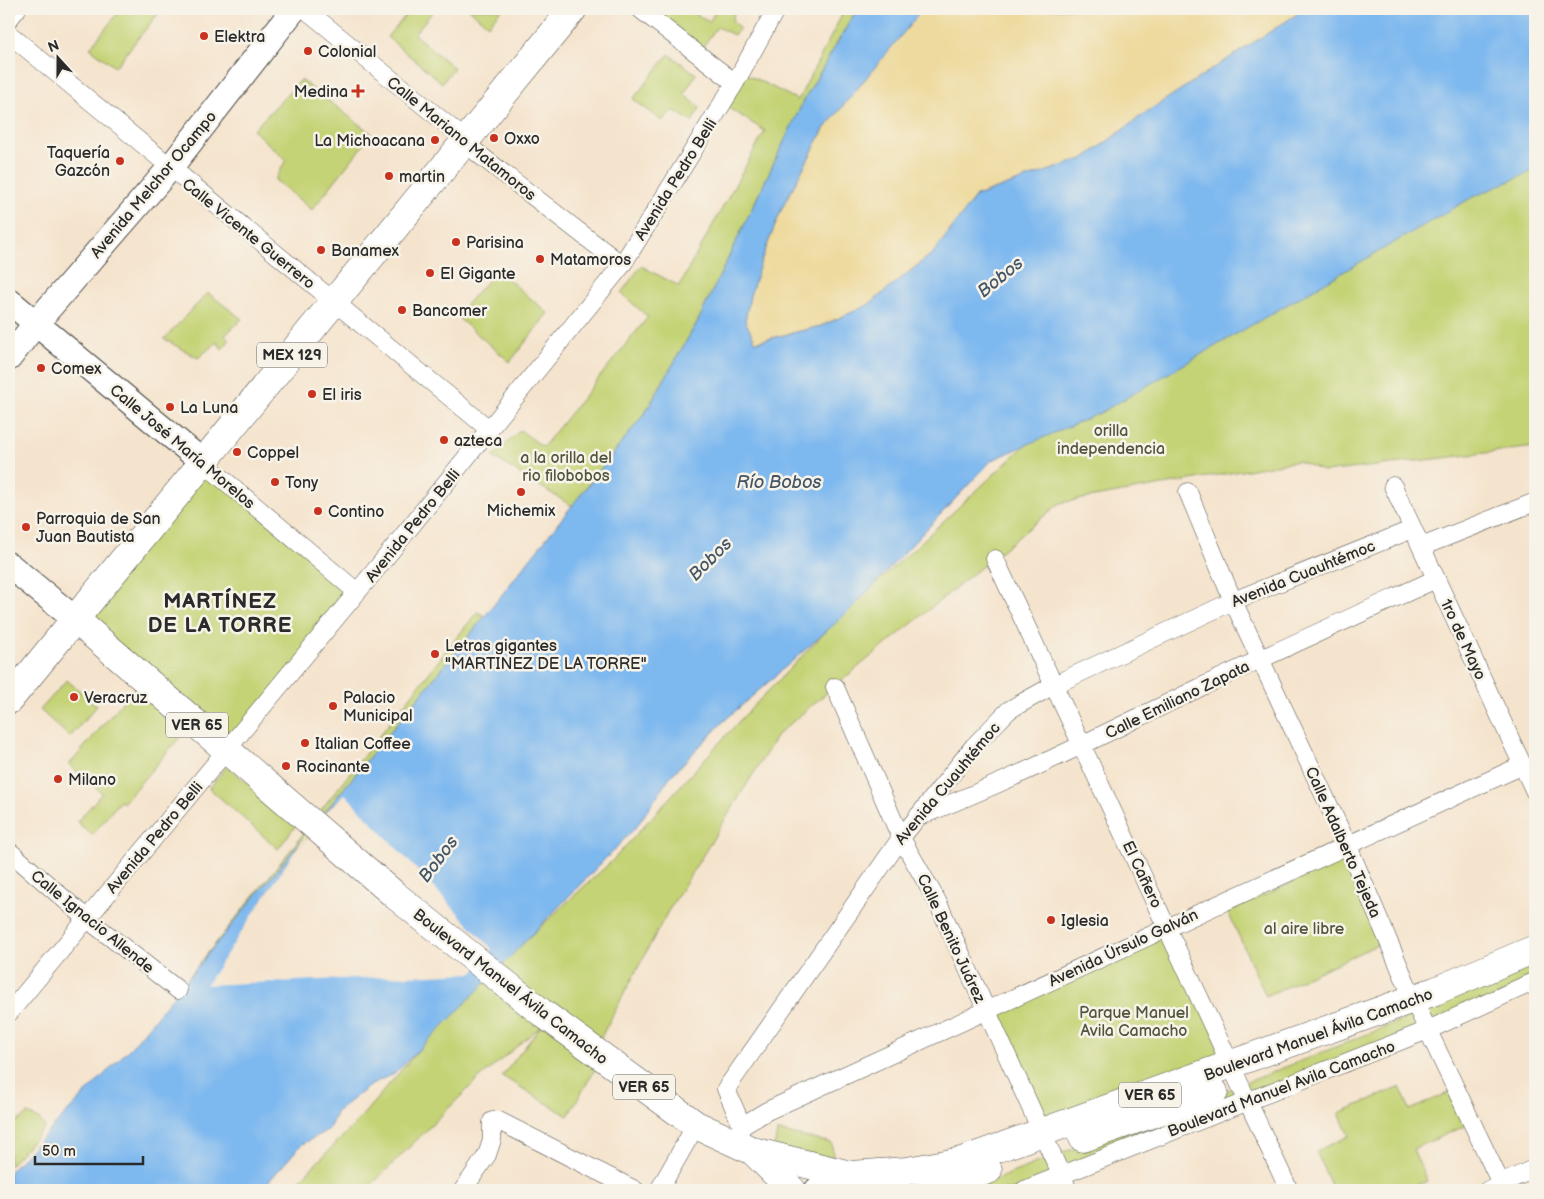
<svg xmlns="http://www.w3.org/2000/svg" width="1544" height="1199" font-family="'Balsamiq Sans',sans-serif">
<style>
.green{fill:#c4d375;stroke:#787f50}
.sand{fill:#eeda9e;stroke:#8c8264}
.water{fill:#7db8ef;stroke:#54728d}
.pier{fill:#f5e4cd}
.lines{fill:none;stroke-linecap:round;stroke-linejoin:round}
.street-casing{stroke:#494743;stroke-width:19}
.secondary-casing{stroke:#494743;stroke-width:27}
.primary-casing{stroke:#494743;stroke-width:29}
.street{stroke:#fff;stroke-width:18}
.secondary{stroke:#fff;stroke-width:25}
.primary{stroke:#fff;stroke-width:28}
.poi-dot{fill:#c8321e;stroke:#f7f3e8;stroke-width:2}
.labels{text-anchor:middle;stroke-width:5;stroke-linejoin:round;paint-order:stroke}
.shield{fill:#f7f3e8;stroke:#686764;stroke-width:1}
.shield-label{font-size:15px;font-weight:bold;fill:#2b2b2b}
.poi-label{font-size:16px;fill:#2b2b2b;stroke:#f7f3e8;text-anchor:start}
.street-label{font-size:16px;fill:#2b2b2b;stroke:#f7f3e8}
.park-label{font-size:16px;fill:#51553e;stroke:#f7f3e8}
.water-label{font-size:18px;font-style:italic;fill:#456;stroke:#f7f3e8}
.district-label{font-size:21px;font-weight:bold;letter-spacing:1px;fill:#2b2b2b;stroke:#f7f3e8}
</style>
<rect width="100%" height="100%" fill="#f7f3e8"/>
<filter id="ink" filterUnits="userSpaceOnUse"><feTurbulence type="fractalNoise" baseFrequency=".02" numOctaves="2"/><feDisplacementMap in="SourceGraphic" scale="10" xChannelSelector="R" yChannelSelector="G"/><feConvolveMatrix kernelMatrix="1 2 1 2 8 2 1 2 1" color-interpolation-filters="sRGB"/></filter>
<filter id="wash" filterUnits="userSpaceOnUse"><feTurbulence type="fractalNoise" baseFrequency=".0096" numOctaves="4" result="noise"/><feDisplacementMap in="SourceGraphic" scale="20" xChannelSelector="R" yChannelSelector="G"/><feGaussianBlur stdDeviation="1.12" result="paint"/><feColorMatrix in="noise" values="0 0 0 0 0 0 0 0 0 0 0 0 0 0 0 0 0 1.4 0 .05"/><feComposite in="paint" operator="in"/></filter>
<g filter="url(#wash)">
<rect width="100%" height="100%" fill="#f5e4cd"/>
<path class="green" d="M121,9H162L115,67L90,48Z
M411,9H435L414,34L454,68L442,83L387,37Z
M469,9H502L488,25Z
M658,9H694L693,12L709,22L717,9H735L732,21L740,29L734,35L717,27L699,52L654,20Z
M845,9H857L804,100L699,319L645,413L572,506L493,457L520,430L543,447L648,317L621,293L641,266L679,286L765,131L727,107L746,74L798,100Z
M669,54L696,74L684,94L700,108L692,122L673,110L662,121L633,99Z
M301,80L372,134L312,210L275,180L286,160L253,130Z
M1535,80V447L1325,472L1298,461L1060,503L836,685L778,734L667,913L600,1039L564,1007L544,1023L598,1064L568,1116L502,1076L542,1025L475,1082L366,1190H290L355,1124L464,997L613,860L742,718L839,618L1099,377Z
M497,270L548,313L510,362L456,316Z
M208,293L242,319L225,335L229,341L222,349L217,342L198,358L164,339Z
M205,468L356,592L231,744L79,620Z
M477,612L485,616L323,814L317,815Z
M67,680L97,706L70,737L40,710Z
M137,685L188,728L123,803L120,801L92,835L77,822L102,793L69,765Z
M227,766L297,824L278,849L209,788Z
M305,832L309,836L179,989Z
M1343,859L1381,943L1266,996L1228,912Z
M1167,928L1227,1060L1044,1129L991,1017Z
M1535,964V981L1249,1099L1243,1084L1420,1013Z
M1239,1086L1245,1099L1061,1173L1054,1156Z
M1400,1087L1410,1110L1450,1092L1465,1126L1413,1149L1427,1181L1406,1190H1333L1316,1151L1349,1136L1339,1113Z
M28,1114L40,1120L45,1127L9,1166V1127Z
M777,1131L832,1143L833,1158L774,1149Z
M1051,1157L1059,1174L1024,1190H970Z"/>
<path class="sand" d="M916,9H1305L1148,111L1085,158L976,196L934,252L868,305L821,326L755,342L745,321L753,280L782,208L824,129L902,32Z"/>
<path class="water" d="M857,9H923L824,129L782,208L761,261L750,296L745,321L756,342L821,326L868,305L934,252L976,196L1085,158L1148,111L1305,9H1535V170L1471,198L1100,413L992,460L848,612L724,721L669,778L637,826L451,1018L395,1073L372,1084L337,1111L329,1129L301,1145L261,1190H9V1172L134,1044L304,837L216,971L343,796L323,814L485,616L645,413L699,319L804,100Z"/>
<path class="pier" d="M345,794L492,949L473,973L206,985L304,837L306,835V839L273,889L328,813L322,816Z"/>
</g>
<g filter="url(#ink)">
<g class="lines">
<defs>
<path id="street" d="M305,9L466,140L472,149L622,265
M640,9L735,83
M9,19L17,9
M9,34L490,430
M204,463L357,592
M1393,486L1535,792
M1188,492L1233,601L1347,844L1413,999L1504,1190
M1421,547L1535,502
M995,559L1289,1190
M835,687L901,838L937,901L1068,1190
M917,817C1014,780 1106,733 1199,688C1277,651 1357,615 1436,579
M9,851L86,918L178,990
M9,1013L373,573L622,265L735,83L776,9
M742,1126L726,1089L901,838L974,746L1009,710L1054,685L1233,601L1413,529
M738,1137L742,1126L767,1111L1523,765
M463,1190L487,1155L492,1140V1121H499L635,1190
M659,1190L696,1125
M1024,1190L1428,1030L1535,981
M1488,1190L1535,1168"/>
<path id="secondary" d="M9,301L204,463
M9,358L36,323L170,168L294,9
M9,565L76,620
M817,1190L829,1180L851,1175L864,1190"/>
<path id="primary" d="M76,620L396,896L541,1012L696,1125L753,1151L851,1175L907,1171L962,1161L1435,991L1535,949
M9,700L573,9
M1083,1138L1214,1092
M753,1151L792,1190
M930,1190L988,1170"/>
</defs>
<use href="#street" class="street-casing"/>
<use href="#secondary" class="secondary-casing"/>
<use href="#primary" class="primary-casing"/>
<use href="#street" class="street"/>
<use href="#secondary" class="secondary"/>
<use href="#primary" class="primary"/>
</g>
</g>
<g class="poi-dot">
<circle cx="204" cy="36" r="5"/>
<circle cx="308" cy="51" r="5"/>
<path d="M355.5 83.5h5v5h5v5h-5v5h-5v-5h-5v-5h5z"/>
<circle cx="494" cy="138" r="5"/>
<circle cx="435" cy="140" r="5"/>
<circle cx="120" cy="161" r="5"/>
<circle cx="389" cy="176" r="5"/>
<circle cx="456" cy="242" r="5"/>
<circle cx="321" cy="250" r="5"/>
<circle cx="540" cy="259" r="5"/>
<circle cx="430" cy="273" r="5"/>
<circle cx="402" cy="310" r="5"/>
<circle cx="41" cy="368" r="5"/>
<circle cx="312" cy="394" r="5"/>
<circle cx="170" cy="407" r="5"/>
<circle cx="444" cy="440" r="5"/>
<circle cx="237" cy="452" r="5"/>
<circle cx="275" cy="482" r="5"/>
<circle cx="521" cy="492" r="5"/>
<circle cx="318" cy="511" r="5"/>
<circle cx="26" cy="527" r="5"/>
<circle cx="435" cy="654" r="5"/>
<circle cx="74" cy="697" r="5"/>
<circle cx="333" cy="706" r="5"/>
<circle cx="305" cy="743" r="5"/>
<circle cx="286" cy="766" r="5"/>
<circle cx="58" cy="779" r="5"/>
<circle cx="1051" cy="920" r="5"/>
</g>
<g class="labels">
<g class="shield">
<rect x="257" y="342.5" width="70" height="25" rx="4"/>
<rect x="166" y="712.5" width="62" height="25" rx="4"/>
<rect x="613" y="1074.5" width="62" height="25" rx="4"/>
<rect x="1119" y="1082.5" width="62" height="25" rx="4"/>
</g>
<g class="shield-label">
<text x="292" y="360">MEX 129</text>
<text x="197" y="730">VER 65</text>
<text x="644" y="1092">VER 65</text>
<text x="1150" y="1100">VER 65</text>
</g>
<g class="poi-label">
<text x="214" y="42">Elektra</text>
<text x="318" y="57">Colonial</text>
<text x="348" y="97" text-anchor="end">Medina</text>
<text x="504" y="144">Oxxo</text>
<text x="425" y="146" text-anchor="end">La Michoacana</text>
<text x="110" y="158" text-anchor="end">Taquería<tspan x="110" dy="18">Gazcón</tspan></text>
<text x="399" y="182">martin</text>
<text x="466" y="248">Parisina</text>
<text x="331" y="256">Banamex</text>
<text x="550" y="265">Matamoros</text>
<text x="440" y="279">El Gigante</text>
<text x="412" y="316">Bancomer</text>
<text x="51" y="374">Comex</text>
<text x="322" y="400">El iris</text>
<text x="180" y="413">La Luna</text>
<text x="454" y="446">azteca</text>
<text x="247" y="458">Coppel</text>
<text x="285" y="488">Tony</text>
<text x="521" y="516" text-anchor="middle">Michemix</text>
<text x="328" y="517">Contino</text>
<text x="36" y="524">Parroquia de San<tspan x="36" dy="18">Juan Bautista</tspan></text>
<text x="445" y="651">Letras gigantes<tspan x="445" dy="18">"MARTINEZ DE LA TORRE"</tspan></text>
<text x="84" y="703">Veracruz</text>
<text x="343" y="703">Palacio<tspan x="343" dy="18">Municipal</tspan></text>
<text x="315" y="749">Italian Coffee</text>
<text x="296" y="772">Rocinante</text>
<text x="68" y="785">Milano</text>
<text x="1061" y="926">Iglesia</text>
</g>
<g class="street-label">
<text transform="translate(462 138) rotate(39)" y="6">Calle Mariano Matamoros</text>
<text transform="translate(675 179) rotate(-58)" y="6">Avenida Pedro Belli</text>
<text transform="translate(153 184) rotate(-50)" y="6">Avenida Melchor Ocampo</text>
<text transform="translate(249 233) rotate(39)" y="6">Calle Vicente Guerrero</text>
<text transform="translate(183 446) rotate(40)" y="6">Calle José María Morelos</text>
<text transform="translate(412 525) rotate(-51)" y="6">Avenida Pedro Belli</text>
<text transform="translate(1303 573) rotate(-22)" y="6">Avenida Cuauhtémoc</text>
<text transform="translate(1464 639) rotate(65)" y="6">1ro de Mayo</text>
<text transform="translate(1177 699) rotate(-26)" y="6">Calle Emiliano Zapata</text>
<text transform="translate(947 783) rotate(-50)" y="6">Avenida Cuauhtémoc</text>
<text transform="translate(154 837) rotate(-50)" y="6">Avenida Pedro Belli</text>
<text transform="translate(1344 842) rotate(66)" y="6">Calle Adalberto Tejeda</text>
<text transform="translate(1143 874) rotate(65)" y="6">El Cañero</text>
<text transform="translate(93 921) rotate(39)" y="6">Calle Ignacio Allende</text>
<text transform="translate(952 938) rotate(65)" y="6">Calle Benito Juárez</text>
<text transform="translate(1123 947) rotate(-25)" y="6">Avenida Úrsulo Galván</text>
<text transform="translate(511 986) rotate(38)" y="6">Boulevard Manuel Ávila Camacho</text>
<text transform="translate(1318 1034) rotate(-20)" y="6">Boulevard Manuel Ávila Camacho</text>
<text transform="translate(1281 1088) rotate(-21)" y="6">Boulevard Manuel Avila Camacho</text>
</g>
<g class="park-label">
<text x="1111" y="436">orilla<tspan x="1111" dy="18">independencia</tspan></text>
<text x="566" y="463">a la orilla del<tspan x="566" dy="18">rio filobobos</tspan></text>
<text x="1304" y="934">al aire libre</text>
<text x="1134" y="1018">Parque Manuel<tspan x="1134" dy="18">Avila Camacho</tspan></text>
</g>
<g class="water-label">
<text transform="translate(1000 277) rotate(-39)" y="6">Bobos</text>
<text x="779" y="488">Río Bobos</text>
<text transform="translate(710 559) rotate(-45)" y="6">Bobos</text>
<text transform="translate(438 859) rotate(-53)" y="6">Bobos</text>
</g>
<g class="district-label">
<text x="220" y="608">MARTÍNEZ<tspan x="220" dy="24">DE LA TORRE</tspan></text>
</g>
</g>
<rect width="1544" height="1199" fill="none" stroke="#f7f3e8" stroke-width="30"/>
<g transform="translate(58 58) rotate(339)" stroke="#f7f3e8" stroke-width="4" paint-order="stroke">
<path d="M0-4L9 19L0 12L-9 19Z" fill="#2b2b2b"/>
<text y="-8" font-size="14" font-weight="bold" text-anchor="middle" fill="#2b2b2b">N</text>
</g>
<path d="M35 1156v8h108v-8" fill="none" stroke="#2b2b2b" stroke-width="2.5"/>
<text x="42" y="1156" font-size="15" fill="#2b2b2b" stroke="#f7f3e8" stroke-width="4" paint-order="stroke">50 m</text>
</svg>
